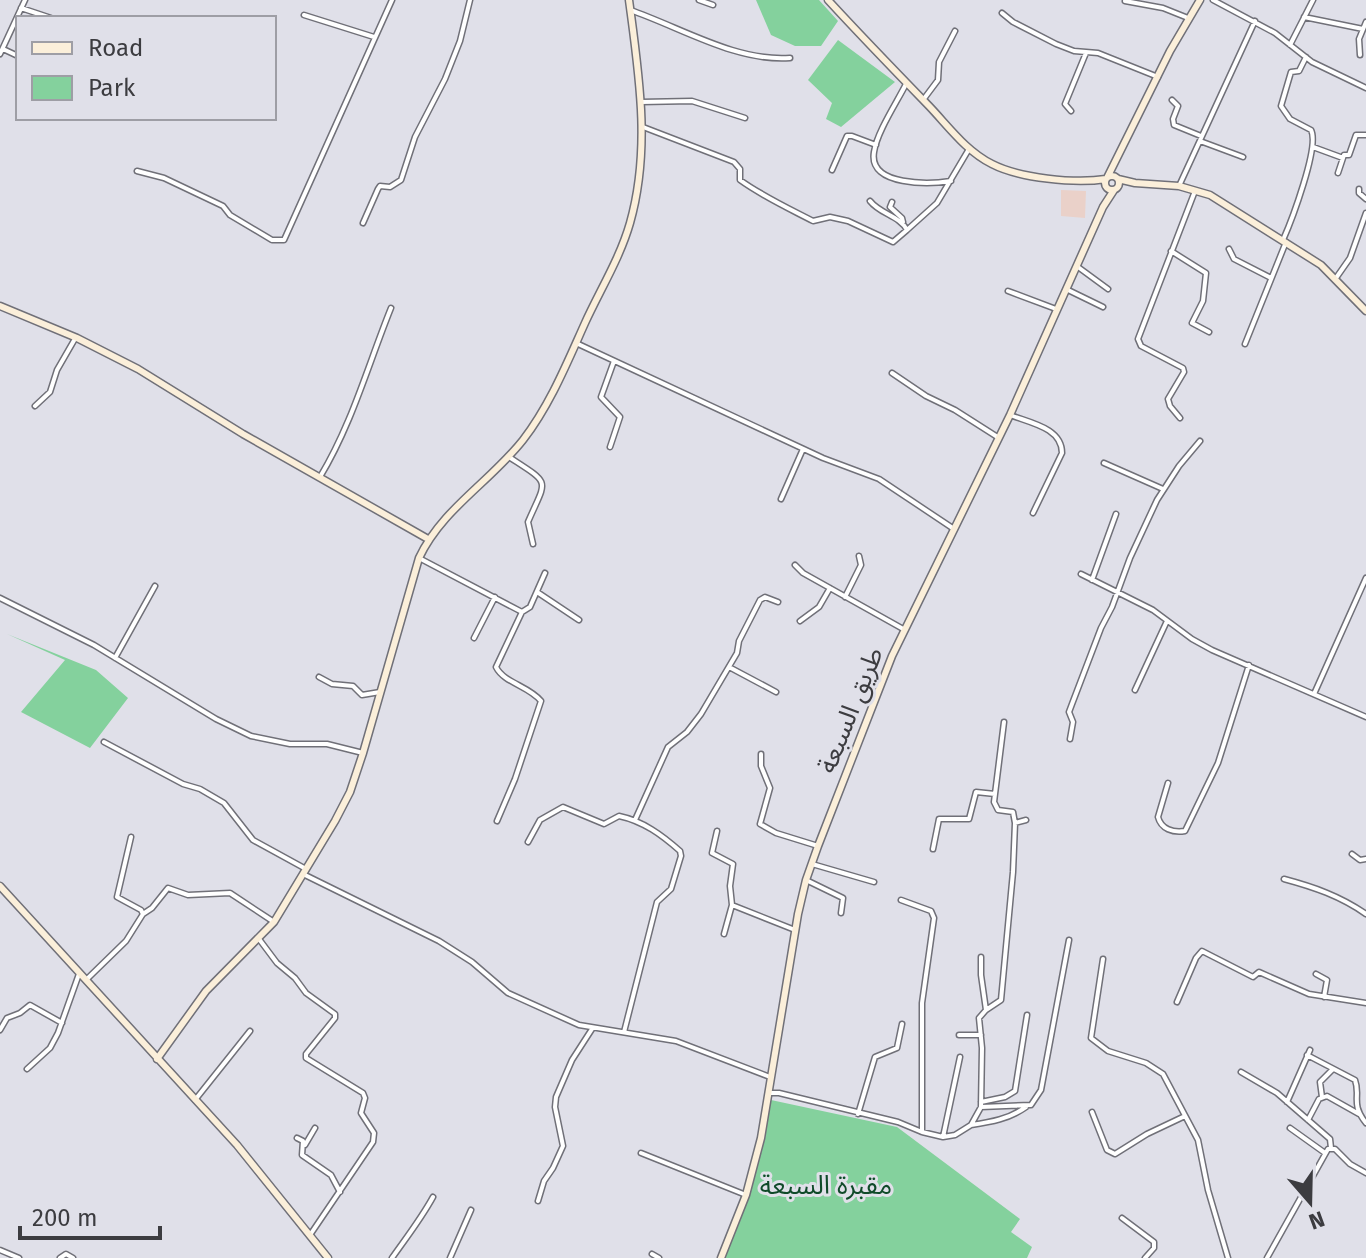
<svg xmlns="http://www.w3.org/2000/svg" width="1366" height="1258" font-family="'Fira Sans','Noto Sans Arabic',sans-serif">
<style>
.medical{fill:#ead1c9}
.green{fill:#84d19d}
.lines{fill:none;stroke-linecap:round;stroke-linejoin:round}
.street-casing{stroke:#707078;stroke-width:7}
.secondary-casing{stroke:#707078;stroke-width:9}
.street{stroke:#fff;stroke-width:4}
.secondary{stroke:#fbefda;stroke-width:6}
.labels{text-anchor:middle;stroke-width:6;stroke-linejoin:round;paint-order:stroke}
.street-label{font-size:26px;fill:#3c3c40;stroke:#e0e0e9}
.park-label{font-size:26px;fill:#0f4a29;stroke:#e0e0e9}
</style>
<rect width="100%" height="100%" fill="#e0e0e9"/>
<path class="medical" d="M1061,190L1086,191L1085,218L1061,216Z"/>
<path class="green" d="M756,0H819L838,21L821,46H795L771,35Z
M838,40L895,82L841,127L826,119L832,103L808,80Z
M7,634L96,670L128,698L90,748L21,712L65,660Z
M771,1100L897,1127L1020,1219L1011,1232L1032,1247L1027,1258H723L757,1160Z"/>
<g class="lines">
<defs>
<path id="street" d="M699,0L713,5
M1213,0L1275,33L1312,62L1366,88
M1125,1L1163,8L1188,18
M21,8L51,18
M630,10C680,27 736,62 790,58
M1002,13L1013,22L1056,44L1074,51L1098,53L1158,77
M304,15L374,37
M1304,17L1363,29
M1290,45L1313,0
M3,49L18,56
M0,54L25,0
M1360,55L1359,39L1366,22
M906,84C897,102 877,132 874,152C868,187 931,184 951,181
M923,100L938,80L939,62L955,31
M1172,100L1178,106L1173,119L1174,125L1201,136
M641,102L692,101L745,118
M1071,111L1065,104L1086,53
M643,127L734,162L740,169V180C762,196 788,208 813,221L830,217L848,221L893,242L907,230
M1200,141L1243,157
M1313,147L1343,158
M832,170L847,136H852L876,145
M137,171L164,178L223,206L230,215L272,240H284L392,0
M1338,173L1344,155H1349L1356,135H1366
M1179,186L1255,21
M1359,189V193L1366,199
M870,201C880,214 900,216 907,230L937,203L969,149
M892,202L890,207L902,218L903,222
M363,223L378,189L380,186L390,187L401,180L415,137L445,79L460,41L470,0
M1283,240C1291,222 1320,146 1311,130L1290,119L1281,106L1291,72L1299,71L1306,57
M1229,249L1234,259L1271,278
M1171,251L1206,273L1203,301L1192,323L1209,332
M1078,267L1108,289
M1336,278L1350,258L1366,213
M1066,289L1103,307
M1008,291L1056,309
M576,343L823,458L879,479L954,529
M1245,344L1286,242
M892,373L926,396L955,410L999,438
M35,406L50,392L57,370L76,337
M1010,415C1031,423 1062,428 1062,453L1033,513
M1180,418L1170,406L1168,399L1184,372L1183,368L1141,346L1138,339L1195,191
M610,447L620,417L601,397L614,361
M509,457C552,485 547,478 528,522L533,544
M1104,463L1163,489
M320,477C352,424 368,365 391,308
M781,499L803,449
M419,558L522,612
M795,565L803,573L905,630
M1081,574L1153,610L1192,639L1212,650L1366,717
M1092,580L1116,514
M537,592L579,620
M845,597L861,565L859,556
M0,598L94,645L216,719L251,736L290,744H327L363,753
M800,621L819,607L830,588
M474,638L495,597
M115,658L155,586
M729,667L776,692
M319,677L332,684L353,686L362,695L380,692
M1135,690L1167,621
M1314,694L1366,578
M1004,722L994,802L998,810L1013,812L1015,823
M1070,739L1073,722L1069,712L1072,704L1101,628L1112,607L1130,558L1157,500L1179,466L1200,441
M104,742L183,784L200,789L224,803L253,840L306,869
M761,754V766L770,788L760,824L776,833L818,846
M1168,783L1158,817C1161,829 1173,833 1185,831L1218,763L1249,665
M635,820L668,747L687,732L701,714L737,653L739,641L760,600L765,597L778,602
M497,821L515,779L541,701C529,686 504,683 496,667L522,612L530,607L545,573
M717,831L712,853L733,864L730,886L732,905
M528,842L540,820L563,807L604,824L619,816C643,821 662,835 680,851L681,856L671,889L657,902L624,1032
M933,849L939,819H969L976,792L995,794
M1352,854L1360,860L1366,859
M812,864L874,882
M305,875L439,941L472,962L508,993L579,1025L676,1041L770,1077
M1284,879C1314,887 1340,896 1366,914
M806,880L843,898L841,913
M901,900L931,911L934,918L922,1003V1132
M143,914L152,908L168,888L188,895L230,893L274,922
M724,934L732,905L795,930
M259,939L277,963L295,978L306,993L335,1014V1018L306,1054V1058L363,1093L365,1098L361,1113L374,1133L373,1142L310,1235
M981,957V975L986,1010
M1103,959L1091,1038L1108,1051L1146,1063L1163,1074L1198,1140L1208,1190L1228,1258
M1316,974L1327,980L1324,997
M87,979L126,941L143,914L141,910L117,897L131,837
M1177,1002L1196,958L1202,951L1253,977L1259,972L1309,994L1366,1003
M0,1030L7,1018L20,1013L30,1005L62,1023
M959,1035H981
M1307,1055L1355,1080C1361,1096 1350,1103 1366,1123
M27,1069L50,1048L58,1033L79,974
M1241,1072L1277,1093L1330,1139L1331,1148
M770,1093H779L898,1122L922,1132L943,1137L955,1135L971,1125L981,1107L982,1048L979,1018L986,1010L1001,1000L1013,872L1015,823L1026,820
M1322,1097L1320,1082L1332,1070
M195,1100L250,1031
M981,1102L1005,1097L1015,1091L1027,1015
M1287,1102L1310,1050
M981,1107L1031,1105L1041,1090L1069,940
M1092,1112L1107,1150L1115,1154L1147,1134L1185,1116
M858,1114L875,1057L897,1048L902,1024
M1308,1120L1319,1099L1327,1096L1359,1114
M971,1125C991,1122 1009,1119 1026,1107
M1290,1128L1325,1153
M943,1137L960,1057
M297,1138L303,1141L302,1155L331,1175L340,1192
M305,1145L315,1128
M641,1153L746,1195
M538,1201L544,1181L553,1168L563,1146L555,1107L556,1097L572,1060L592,1029
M1122,1218L1154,1242V1248L1145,1258
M0,1250L19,1258
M652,1254L659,1258
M60,1258L66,1254L73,1258
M392,1258C406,1238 421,1219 433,1197
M450,1258L471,1210
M1267,1258L1328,1149H1335L1350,1164L1366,1173"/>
<path id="secondary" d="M828,0C861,36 895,71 929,106C949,127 966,151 992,164C1019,178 1075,184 1106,179
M1105 183a7 7 0 1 1 14 0a7 7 0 1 1-14 0Z
M1107,178L1170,51L1200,0
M1118,179L1135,183L1179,186L1210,195L1321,265L1366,311
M0,306L77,338L138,369L243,434L428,539
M0,886L237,1145L328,1258
M157,1059L206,991L274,922L335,821L350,792L363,753L419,558C442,509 490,482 523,440C550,405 567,363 585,323C600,290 620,258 630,223C651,149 639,75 629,0
M721,1258L746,1195L761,1138L798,914L806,880L818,846L892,656L1010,415L1103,207L1114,190"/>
</defs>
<use href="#street" class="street-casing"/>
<use href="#secondary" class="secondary-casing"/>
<use href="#street" class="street"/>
<use href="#secondary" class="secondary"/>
</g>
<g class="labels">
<g class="street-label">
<text transform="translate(850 710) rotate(-68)" y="9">طريق السبعة</text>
</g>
<g class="park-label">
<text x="826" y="1194">مقبرة السبعة</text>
</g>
</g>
<rect x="16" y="16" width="260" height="104" fill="#e0e0e9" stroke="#9e9ea5" stroke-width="2"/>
<rect x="32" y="42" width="40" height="12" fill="#fbefda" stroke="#9e9ea5" stroke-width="2"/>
<text x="88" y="56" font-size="24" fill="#3c3c40">Road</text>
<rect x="32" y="76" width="40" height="24" fill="#84d19d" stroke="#9e9ea5" stroke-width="2"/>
<text x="88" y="96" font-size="24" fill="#3c3c40">Park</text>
<g transform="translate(1310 1202) rotate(160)" stroke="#e0e0e9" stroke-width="6" paint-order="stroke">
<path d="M0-6L14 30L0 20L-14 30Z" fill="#3c3c40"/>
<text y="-12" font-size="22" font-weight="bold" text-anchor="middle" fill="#3c3c40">N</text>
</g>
<path d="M20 1226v12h140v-12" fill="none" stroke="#3c3c40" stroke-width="4"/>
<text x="32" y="1226" font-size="24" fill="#3c3c40" stroke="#e0e0e9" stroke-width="6" paint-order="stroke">200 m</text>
</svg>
